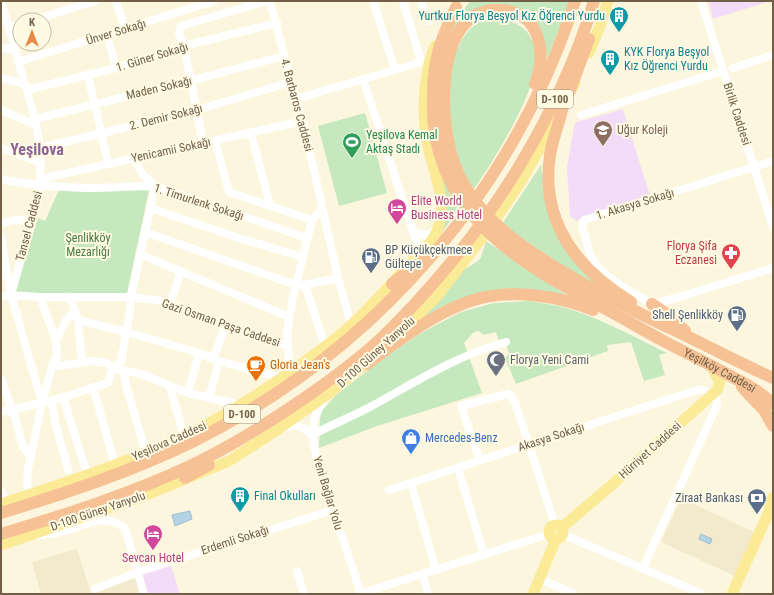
<svg xmlns="http://www.w3.org/2000/svg" width="774" height="595" font-family="'Roboto Condensed',sans-serif">
<style>
.residential{fill:#f3e9cd}
.education{fill:#f3dcf7}
.green{fill:#c6e8be}
.water{fill:#b4d3e4;stroke:#9ac0d6}
.lines{fill:none;stroke-linecap:round;stroke-linejoin:round}
.minor{stroke:#fff;stroke-width:8}
.major{stroke:#fbea96;stroke-width:11}
.highway{stroke:#f6c295;stroke-width:12}
.labels{text-anchor:middle;stroke-width:4;stroke-linejoin:round;paint-order:stroke}
.shield{fill:#fffae4;stroke:#9c8e76;stroke-width:1}
.shield-label{font-size:11px;font-weight:bold;fill:#715f47}
.culture-label{font-size:12px;fill:#0d838f;stroke:#fffae4;text-anchor:start}
.street-label{font-size:12px;fill:#715f47;stroke:#fffae4}
.education-label{font-size:12px;fill:#785e54;stroke:#fffae4;text-anchor:start}
.leisure-label{font-size:12px;fill:#27864d;stroke:#fffae4;text-anchor:start}
.hotel-label{font-size:12px;fill:#b23c85;stroke:#fffae4;text-anchor:start}
.park-label{font-size:12px;fill:#477c42;stroke:#fffae4}
.health-label{font-size:12px;fill:#be3a42;stroke:#fffae4;text-anchor:end}
.service-label{font-size:12px;fill:#4e5e75;stroke:#fffae4;text-anchor:end}
.worship-label{font-size:12px;fill:#5b616d;stroke:#fffae4;text-anchor:start}
.food-label{font-size:12px;fill:#c56008;stroke:#fffae4;text-anchor:start}
.shop-label{font-size:12px;fill:#366cbe;stroke:#fffae4;text-anchor:start}
.district-label{font-size:16px;font-weight:bold;fill:#8e6395;stroke:#fffae4}
</style>
<rect width="100%" height="100%" fill="#fcf6de"/>
<path class="residential" d="M681,498L756,533L735,576L661,542Z
M77,549L91,593L135,578L140,594H41L32,562Z"/>
<path class="education" d="M708,1H770L713,19Z
M623,109L650,196L594,213L576,221L570,216L567,168L574,126L577,122Z
M171,565L180,594H148L142,575Z"/>
<path class="green" d="M470,1H570L547,59L545,45L542,33L494,6L453,35L445,143L440,144L438,70L453,24Z
M496,18C514,21 527,26 534,44C549,75 492,163 474,189C468,180 461,170 457,160C444,123 441,42 481,21C485,19 492,19 496,18Z
M365,113L387,193L339,206L318,126Z
M541,165L543,182L552,221L617,298L538,251L502,224Z
M440,173L458,209L442,233Z
M59,190H149L127,293L13,295L38,218L45,221Z
M486,241L569,297L528,291L418,321L465,269L478,261L481,257Z
M528,301C539,303 549,304 559,306C597,316 632,336 667,353L659,355L665,375L644,381L631,342L607,345L608,351L516,384L505,358L509,354L505,340L499,341L496,332L483,335L479,331L474,332L464,343L482,393L377,426L319,448L320,419L322,411L335,396L381,360L419,334L461,312L494,303Z"/>
<path class="water" d="M190,511L192,519L175,526L172,515Z
M701,534L712,539L710,544L699,539Z"/>
<g class="lines">
<path class="minor" d="M1,1L35,119L40,148V191L11,295L42,403
M116,1L125,29
M270,1L291,82L303,121L338,278L351,324
M373,1L395,70
M421,1L429,21
M701,1L773,227
M34,20L95,1
M9,28L20,24
M107,35L116,68
M1,48L15,50
M18,62L214,1
M733,68L773,55
M88,75L108,163
M1,78L25,84
M363,79L417,243V254L415,257
M27,90L116,68L184,46L277,23
M296,99L418,63L420,58L403,1
M1,110L36,125
M581,115L723,71
M35,119L190,81L284,56
M251,133L270,206
M215,141L229,192L312,220
M203,143L184,46L179,33L181,26L266,1
M1,148L41,163
M40,148L197,110L291,82
M773,161L584,220C580,226 584,232 586,238C587,244 588,250 591,256C600,277 633,292 652,304L676,298L773,268
M1,179C29,185 58,187 87,188C110,188 132,186 155,186L307,238
M40,179L303,121
M150,208L242,239L303,257
M1,223L16,220L31,221
M145,232L296,285H305L338,278
M413,232L424,235L437,232
M1,237L10,291
M140,254L289,317
M305,285L325,346
M1,297L11,295L40,297H131L156,300L170,304L232,328L288,346
M40,297L56,341
M170,304L181,271
M75,310L78,320L127,332L199,353L219,361L282,378
M78,320L82,362
M213,359L226,325
M53,363L58,366L93,361L107,363L113,368L141,374L188,393L241,405
M123,371L128,392L146,453
M290,372L287,332L293,297L312,220L322,209
M1,379L12,410
M93,387L115,465
M170,387L184,436
M188,393L199,353
M63,397L87,474
M209,398L219,361
M325,398L318,410L314,419L312,435L318,464L361,594
M52,401L55,422L68,470
M13,410L23,447L31,456
M1,412L54,400L108,383L113,368L121,361L130,310L131,297L155,186L143,175L133,158
M284,428C298,423 301,426 312,435
M312,435C331,425 351,417 370,407C414,383 457,355 506,342
M480,461L461,406L508,394L511,396L516,405L555,525
M458,468L484,555
M411,483L436,570
M1,490L5,503
M389,490L697,390C705,389 710,392 716,398L717,405L643,568
M29,495L27,485L28,469L42,403L53,363L57,356L56,341L65,322L75,310L69,297
M562,534L702,594
M40,535C49,534 57,534 65,531C88,524 103,513 125,528L144,594
M297,571L304,594
M423,575L428,594
M540,579L574,594
M95,589L138,572L333,510
M359,594L549,534"/>
<path class="major" d="M589,53L598,31L608,1
M390,343L439,294L488,230L520,183L540,148L575,83
M1,504C62,484 124,464 182,437C237,411 288,375 336,338C360,319 381,295 402,272C414,258 434,245 439,225C446,201 436,178 430,155C421,119 422,80 435,46
M549 532a7 7 0 1 1 14 0a7 7 0 1 1-14 0Z
M561,528L606,490L717,390L720,382L711,366
M1,545L144,496L229,461L277,430L328,394L373,358
M533,594L556,539
M732,594L768,514L773,497"/>
<g class="highway">
<path id="s1" d="M456,7C450,21 443,35 439,49C434,65 433,81 433,97C428,209 515,261 602,307C625,319 648,333 671,345C689,354 707,363 725,373C742,382 759,390 773,404"/>
<path d="M535,84C547,54 541,11 500,10C491,9 479,12 471,18C438,44 441,116 451,153C467,215 529,253 582,283C612,299 641,315 672,329C706,345 739,363 773,378"/>
<path d="M570,90L589,39"/>
<path d="M563,105C560,122 553,137 550,155C540,222 577,269 631,302"/>
<path d="M392,284L422,260"/>
<path d="M652,304L665,313L685,331"/>
<path d="M367,364C399,340 438,310 477,299C513,289 559,296 593,310"/>
<path d="M742,387L764,410L773,426"/>
<path d="M185,478L209,465"/>
<path d="M1,513C66,493 133,471 194,441C374,351 513,193 575,1"/>
<path d="M1,534C64,515 131,494 190,466C236,444 278,417 319,388C339,373 360,358 378,341C390,331 400,319 411,308C493,221 559,115 594,1"/>
</g>
</g>
<defs>
<symbol id="building-pin" viewBox="-11 -11 22 30"><path d="M0 17L-7.5 6A9.5 9.5 0 1 1 7.5 6Z" fill="#0f9aa8" stroke="#fffae4"/><path d="M-4-6H4V6H1V3H-1V6H-4ZM-2.5-4.3h1.7v1.8h-1.7ZM.8-4.3h1.7v1.8H.8ZM-2.5-1h1.7V.8h-1.7ZM.8-1h1.7V.8H.8Z" fill="#fff"/></symbol>
<symbol id="school-pin" viewBox="-11 -11 22 30"><path d="M0 17L-7.5 6A9.5 9.5 0 1 1 7.5 6Z" fill="#8d6e63" stroke="#fffae4"/><path d="M0-5L7-2L0 1L-7-2ZM-4 1L0 2.5L4 1V4Q0 6-4 4Z" fill="#fff"/></symbol>
<symbol id="stadium-pin" viewBox="-11 -11 22 30"><path d="M0 17L-7.5 6A9.5 9.5 0 1 1 7.5 6Z" fill="#2e9e5b" stroke="#fffae4"/><path d="M0-5a6.5 5 0 1 0 0 10a6.5 5 0 1 0 0-10ZM-3.5-1.8h7v3.6h-7Z" fill="#fff"/></symbol>
<symbol id="hotel-pin" viewBox="-11 -11 22 30"><path d="M0 17L-7.5 6A9.5 9.5 0 1 1 7.5 6Z" fill="#d1479c" stroke="#fffae4"/><path d="M-6-4.5h1.5V1H6V5H4.5V3h-9V5H-6ZM-4 0a1.8 1.8 0 1 1 3.6 0ZM.5 0V-2.5h3Q6-2.5 6 0Z" fill="#fff"/></symbol>
<symbol id="pharmacy-pin" viewBox="-11 -11 22 30"><path d="M0 17L-7.5 6A9.5 9.5 0 1 1 7.5 6Z" fill="#e0444e" stroke="#fffae4"/><path d="M-2-6h4v4h4v4h-4v4h-4v-4h-4v-4h4Z" fill="#fff"/></symbol>
<symbol id="fuel-pin" viewBox="-11 -11 22 30"><path d="M0 17L-7.5 6A9.5 9.5 0 1 1 7.5 6Z" fill="#5c6f8a" stroke="#fffae4"/><path d="M-5.5-6h7V0h2V4h1.3V-2.5L3-4.5l.8-.8L6-3V5H2.5V1h-1V6h-7ZM-4.2-4.7v3.2H.2V-4.7Z" fill="#fff"/></symbol>
<symbol id="mosque-pin" viewBox="-11 -11 22 30"><path d="M0 17L-7.5 6A9.5 9.5 0 1 1 7.5 6Z" fill="#6b7280" stroke="#fffae4"/><path d="M3.5-4.9A6 6 0 1 0 3.5 4.9A5 5 0 1 1 3.5-4.9Z" fill="#fff"/></symbol>
<symbol id="cafe-pin" viewBox="-11 -11 22 30"><path d="M0 17L-7.5 6A9.5 9.5 0 1 1 7.5 6Z" fill="#e8710a" stroke="#fffae4"/><path d="M-5.5-4.5H6V0H3Q3 3.5 0 3.5H-2.5Q-5.5 3.5-5.5 0ZM3-3.2v2h1.7v-2ZM-6 4.5H4V6H-6Z" fill="#fff"/></symbol>
<symbol id="shop-pin" viewBox="-11 -11 22 30"><path d="M0 17L-7.5 6A9.5 9.5 0 1 1 7.5 6Z" fill="#3f7fe0" stroke="#fffae4"/><path d="M-5-2.5h2.3a2.7 3.5 0 0 1 5.4 0H5L5.5 6h-11ZM-1.5-2.5h3a1.5 2.3 0 0 0-3 0Z" fill="#fff"/></symbol>
<symbol id="bank-pin" viewBox="-11 -11 22 30"><path d="M0 17L-7.5 6A9.5 9.5 0 1 1 7.5 6Z" fill="#5c6f8a" stroke="#fffae4"/><path d="M-6-4H6V4H-6ZM0-2.3a2.3 2.3 0 1 0 0 4.6a2.3 2.3 0 1 0 0-4.6Z" fill="#fff"/></symbol>
</defs>
<g fill-rule="evenodd">
<use href="#building-pin" x="608" y="5" width="22" height="30"/>
<use href="#building-pin" x="599" y="48" width="22" height="30"/>
<use href="#school-pin" x="592" y="119" width="22" height="30"/>
<use href="#stadium-pin" x="341" y="131" width="22" height="30"/>
<use href="#hotel-pin" x="386" y="197" width="22" height="30"/>
<use href="#pharmacy-pin" x="720" y="242" width="22" height="30"/>
<use href="#fuel-pin" x="360" y="246" width="22" height="30"/>
<use href="#fuel-pin" x="726" y="304" width="22" height="30"/>
<use href="#mosque-pin" x="485" y="349" width="22" height="30"/>
<use href="#cafe-pin" x="245" y="354" width="22" height="30"/>
<use href="#shop-pin" x="400" y="427" width="22" height="30"/>
<use href="#building-pin" x="229" y="485" width="22" height="30"/>
<use href="#bank-pin" x="746" y="487" width="22" height="30"/>
<use href="#hotel-pin" x="142" y="523" width="22" height="30"/>
</g>
<g class="labels">
<g class="shield">
<rect x="537" y="90" width="36" height="18" rx="3"/>
<rect x="224" y="405" width="36" height="18" rx="3"/>
</g>
<g class="shield-label">
<text x="555" y="103">D-100</text>
<text x="242" y="418">D-100</text>
</g>
<g class="culture-label">
<text x="605" y="20" text-anchor="end">Yurtkur Florya Beşyol Kız Öğrenci Yurdu</text>
<text x="624" y="56">KYK Florya Beşyol<tspan x="624" dy="14">Kız Öğrenci Yurdu</tspan></text>
<text x="254" y="500">Final Okulları</text>
</g>
<g class="street-label">
<text transform="translate(116 32) rotate(-17)" y="4">Ünver Sokağı</text>
<text transform="translate(152 57) rotate(-17)" y="4">1. Güner Sokağı</text>
<text transform="translate(159 88) rotate(-13)" y="4">Maden Sokağı</text>
<text transform="translate(297 105) rotate(75)" y="4">4. Barbaros Caddesi</text>
<text transform="translate(737 114) rotate(72)" y="4">Birlik Caddesi</text>
<text transform="translate(166 117) rotate(-14)" y="4">2. Demir Sokağı</text>
<text transform="translate(171 150) rotate(-12)" y="4">Yenicamii Sokağı</text>
<text transform="translate(199 202) rotate(18)" y="4">1. Timurlenk Sokağı</text>
<text transform="translate(635 204) rotate(-17)" y="4">1. Akasya Sokağı</text>
<text transform="translate(29 226) rotate(-75)" y="4">Tansel Caddesi</text>
<text transform="translate(221 323) rotate(19)" y="4">Gazi Osman Paşa Caddesi</text>
<text transform="translate(376 352) rotate(-42)" y="4">D-100 Güney Yanyolu</text>
<text dy="4" stroke="none"><textPath href="#s1" startOffset="515">Yeşilköy Caddesi</textPath></text>
<text transform="translate(551 437) rotate(-18)" y="4">Akasya Sokağı</text>
<text transform="translate(169 441) rotate(-24)" y="4">Yeşilova Caddesi</text>
<text transform="translate(650 450) rotate(-42)" y="4">Hürriyet Caddesi</text>
<text transform="translate(328 493) rotate(73)" y="4">Yeni Bağlar Yolu</text>
<text transform="translate(98 511) rotate(-19)" y="4">D-100 Güney Yanyolu</text>
<text transform="translate(235 540) rotate(-18)" y="4">Erdemli Sokağı</text>
</g>
<g class="education-label">
<text x="617" y="134">Uğur Koleji</text>
</g>
<g class="leisure-label">
<text x="366" y="139">Yeşilova Kemal<tspan x="366" dy="14">Aktaş Stadı</tspan></text>
</g>
<g class="hotel-label">
<text x="411" y="205">Elite World<tspan x="411" dy="14">Business Hotel</tspan></text>
<text x="153" y="562" text-anchor="middle">Sevcan Hotel</text>
</g>
<g class="park-label">
<text x="88" y="242">Şenlikköy<tspan x="88" dy="14">Mezarlığı</tspan></text>
</g>
<g class="health-label">
<text x="717" y="250">Florya Şifa<tspan x="717" dy="14">Eczanesi</tspan></text>
</g>
<g class="service-label">
<text x="385" y="254" text-anchor="start">BP Küçükçekmece<tspan x="385" dy="14">Gültepe</tspan></text>
<text x="723" y="319">Shell Şenlikköy</text>
<text x="743" y="502">Ziraat Bankası</text>
</g>
<g class="worship-label">
<text x="510" y="364">Florya Yeni Cami</text>
</g>
<g class="food-label">
<text x="270" y="369">Gloria Jean's</text>
</g>
<g class="shop-label">
<text x="425" y="442">Mercedes-Benz</text>
</g>
<g class="district-label">
<text x="37" y="155">Yeşilova</text>
</g>
</g>
<rect width="774" height="595" fill="none" stroke="#715f47" stroke-width="4"/>
<g transform="translate(32 32)"><circle r="19" fill="#fffae4" stroke="#c6bca5"/>
<path d="M0-3L7 15L0 10L-7 15Z" fill="#e68944"/>
<text y="-6" font-size="11" font-weight="bold" text-anchor="middle" fill="#715f47">K</text>
</g>
</svg>
